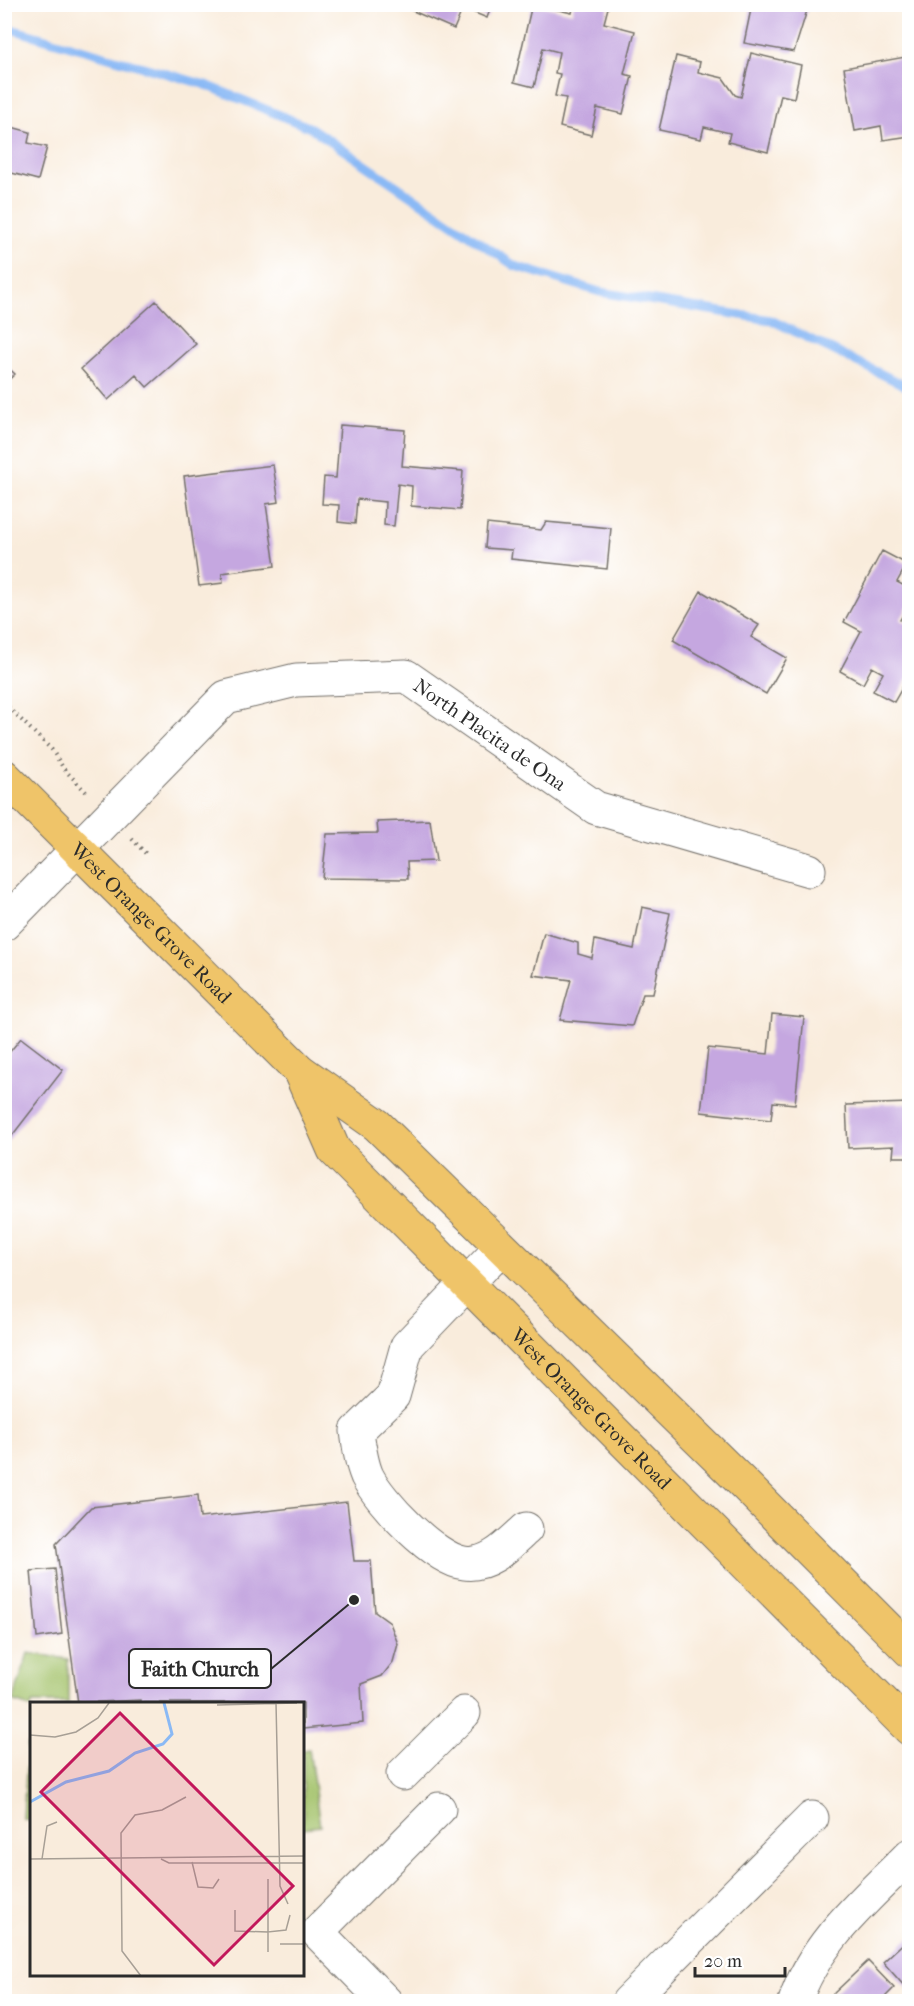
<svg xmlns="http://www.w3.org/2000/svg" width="914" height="2006" font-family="'IM FELL French Canon',serif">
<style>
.green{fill:#a4c36c;stroke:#68774c;stroke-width:1.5}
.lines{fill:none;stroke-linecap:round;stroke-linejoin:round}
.stream{stroke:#8ab9f5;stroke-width:9}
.building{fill:#c5a7e0}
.minor-casing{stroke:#736f69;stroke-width:35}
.major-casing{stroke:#736f69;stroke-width:35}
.path{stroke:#736f69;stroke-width:4;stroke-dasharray:1.5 4.5;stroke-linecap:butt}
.minor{stroke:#fff;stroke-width:33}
.major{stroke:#efc469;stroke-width:33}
.labels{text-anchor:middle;stroke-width:4.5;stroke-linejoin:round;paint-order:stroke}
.street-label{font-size:20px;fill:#2b2b2b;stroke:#fff}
.inset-river{fill:none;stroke:#8ab9f5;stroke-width:3}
.inset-road{fill:none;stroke:#a79f95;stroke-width:1.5}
.view{fill:#c2185b;fill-opacity:0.15;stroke:#c2185b;stroke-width:3}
.inset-edge{fill:none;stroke:#2b2b2b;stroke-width:3}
.leader{fill:none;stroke:#2b2b2b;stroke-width:2}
.callout-dot{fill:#2b2b2b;stroke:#fff;stroke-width:2}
.callout{fill:#fff;stroke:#2b2b2b;stroke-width:2}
.callout-label{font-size:21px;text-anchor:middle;font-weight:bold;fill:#2b2b2b}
</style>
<rect width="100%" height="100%" fill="#fff"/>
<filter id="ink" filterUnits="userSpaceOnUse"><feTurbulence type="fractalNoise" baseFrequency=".0167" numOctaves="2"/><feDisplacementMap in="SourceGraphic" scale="12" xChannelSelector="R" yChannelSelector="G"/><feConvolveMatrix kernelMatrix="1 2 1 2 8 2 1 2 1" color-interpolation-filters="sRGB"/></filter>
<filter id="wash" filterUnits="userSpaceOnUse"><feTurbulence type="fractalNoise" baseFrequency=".008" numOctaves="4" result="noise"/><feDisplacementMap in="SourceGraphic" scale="24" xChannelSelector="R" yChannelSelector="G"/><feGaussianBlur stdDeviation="1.35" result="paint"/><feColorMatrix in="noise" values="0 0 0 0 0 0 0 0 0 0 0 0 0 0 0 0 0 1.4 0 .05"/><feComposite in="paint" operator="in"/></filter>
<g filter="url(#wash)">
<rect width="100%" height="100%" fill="#f9ecdc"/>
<path class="green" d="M28,1653L68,1659V1703H32L31,1708L13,1701Z
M28,1744L32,1745L31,1820L23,1819Z
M309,1749L320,1826L303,1828V1750Z"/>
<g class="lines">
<path class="stream" d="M4,27L206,85L311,128L515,266L600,292L771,320L910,388"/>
</g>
<g id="blocks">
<path class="building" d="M397,4H492L487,18L463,8L454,29Z
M532,4L572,13L574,4H609L604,23L635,31L624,74L632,76L623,114L597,108L591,135L560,127L566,98L555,96L560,74L555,73L559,52L543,48L534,87L514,82Z
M752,4H809L794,52L744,43Z
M751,53L801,65L794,98L781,95L768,152L728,142L730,133L704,127L701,139L659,130L676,56L700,62L698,72L723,78L735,95L741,97Z
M905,57L910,73V136L883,140L881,126L855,131L844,68Z
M4,125L30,132L28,143L47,147L38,180L4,171Z
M156,301L196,344L147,387L136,375L108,400L81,369Z
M4,364L15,374L4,384Z
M340,425L405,430L402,466L463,471L460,510L411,506L412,486L398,484L394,526L384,525L385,502L357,499L355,524L338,522L339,505L322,504L324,477L336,478Z
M273,465L279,502L266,504L275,566L222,573L223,583L199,586L184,476Z
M546,522L611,528L607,569L511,559L512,550L485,548L487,524L541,530Z
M882,551L907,564L897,582L910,589V603L900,620L910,625V674L894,702L873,691L883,673L872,667L863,684L840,671L861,631L844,622Z
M701,591L759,625L751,637L787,658L766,694L673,640Z
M430,820L436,861L407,862L408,879L322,878L327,834L378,833L377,822Z
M642,907L670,913L653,994H643L632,1026L560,1020L571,980L533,975L544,933L578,943V954L592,958L595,940L634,949Z
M772,1014L804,1017L795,1104L773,1102L771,1120L701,1112L708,1048L768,1054Z
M21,1038L63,1070L4,1146V1059Z
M910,1103V1157H893L894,1146L848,1148L846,1105Z
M198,1495L200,1518L347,1502L354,1561H371L375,1612L390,1623L398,1644L393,1662L382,1676L361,1684L363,1723L303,1729V1703H140V1700L78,1703L56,1544L91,1507Z
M55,1569L62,1634L37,1638L31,1571Z
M910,1937V1985L906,1988L883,1962Z
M868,1961L894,1988L880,2002H838L832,1995Z"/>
</g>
</g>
<g filter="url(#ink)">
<use href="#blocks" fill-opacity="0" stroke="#736f69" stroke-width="1.5"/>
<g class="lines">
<defs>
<g id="minor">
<path id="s1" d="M4,924L226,697L296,680L406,676L596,808L809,870"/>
<path d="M501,1248L407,1346L393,1396L357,1431C359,1446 361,1462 367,1476C380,1502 434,1559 464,1563C489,1567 509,1544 526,1529"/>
<path d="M403,1774L464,1713"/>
<path d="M386,2002L317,1932L439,1809"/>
<path d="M628,2002L812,1818"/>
<path d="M795,2002C814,1942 867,1899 910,1855"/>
</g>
<g id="major">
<path id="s2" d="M4,776L299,1070L377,1125L745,1485L910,1651"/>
<path id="s3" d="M299,1070L334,1150L910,1729"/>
</g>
</defs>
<use href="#minor" class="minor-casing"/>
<use href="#major" class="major-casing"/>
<path class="path" d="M4,703L52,750L64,769L89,795
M132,839L148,856"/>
<use href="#minor" class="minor"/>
<use href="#major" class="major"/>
</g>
</g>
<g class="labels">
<g class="street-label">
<text dy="7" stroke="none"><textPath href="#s1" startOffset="602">North Placita de Ona</textPath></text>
<text dy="7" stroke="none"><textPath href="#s2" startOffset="208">West Orange Grove Road</textPath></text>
<text dy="7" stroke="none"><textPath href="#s3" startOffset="452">West Orange Grove Road</textPath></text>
</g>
</g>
<g transform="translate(30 1702)">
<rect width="274" height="274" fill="#f9ecdc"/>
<path class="inset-river" d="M0,100L36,80L79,69L105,51L133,42L142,32L134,1"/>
<path class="inset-road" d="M246,1L250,184L258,202M187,3L267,1M0,33L25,35L46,30L68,16L79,1M0,157L275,154M12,157L17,124L27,120M131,157L139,161H275M162,160L168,185L183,186L189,177M238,177V230L256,228L260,213M205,208V229L238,230V250M250,242H275M111,274L92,249L91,131L105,113L132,108L156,95"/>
<path class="view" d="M90,11L263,184L184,263L11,90Z"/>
<rect width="274" height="274" class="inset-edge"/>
</g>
<path class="leader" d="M354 1600L271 1669"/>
<circle class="callout-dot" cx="354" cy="1600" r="6"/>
<rect class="callout" x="129" y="1649" width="142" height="39" rx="6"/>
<g class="callout-label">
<text x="200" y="1676">Faith Church</text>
</g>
<rect width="914" height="2006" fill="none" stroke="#fff" stroke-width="24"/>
<path d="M695 1967v9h90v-9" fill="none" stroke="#2b2b2b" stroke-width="3"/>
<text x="704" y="1967" font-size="18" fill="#2b2b2b" stroke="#ffffff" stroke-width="4.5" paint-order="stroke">20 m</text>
</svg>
